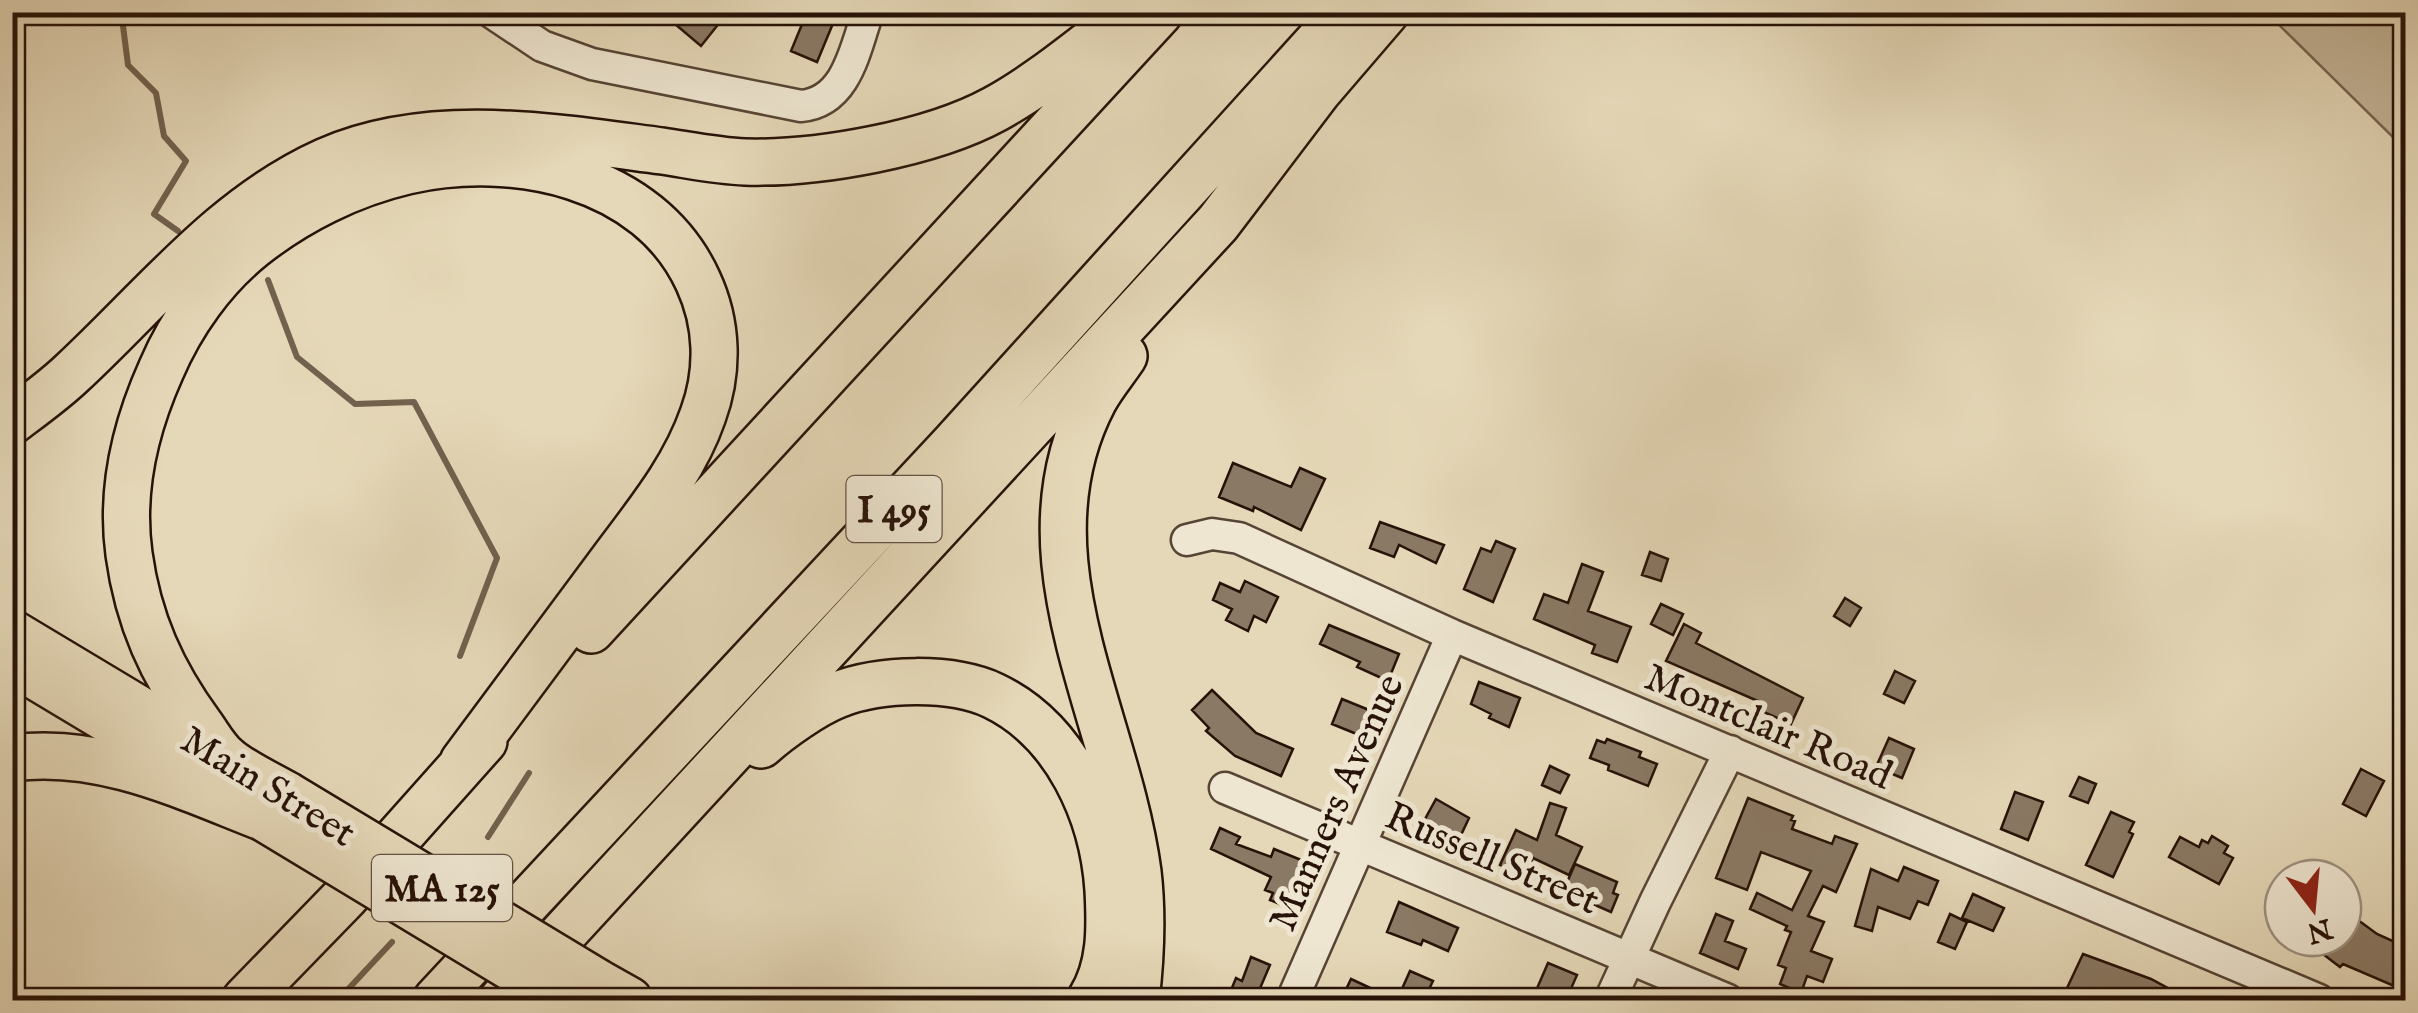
<svg xmlns="http://www.w3.org/2000/svg" width="2418" height="1013" font-family="'IM FELL English',serif">
<style>
.green{fill:#c5b69a;stroke:#766451;stroke-width:2.5}
.lines{fill:none;stroke-linecap:round;stroke-linejoin:round}
.stream{stroke:#72614e;stroke-width:6}
.building{fill:#8a7964;stroke:#271208;stroke-width:2.5}
.minor-casing{stroke:#564434;stroke-width:35}
.major-casing{stroke:#271208;stroke-width:45}
.highway-casing{stroke:#271208;stroke-width:50}
.minor{stroke:#eee6d1;stroke-width:30}
.major{stroke:#e5d8b8;stroke-width:40}
.highway{stroke:#e5d8b8;stroke-width:45}
.highway-bridge-casing{stroke:#271208;stroke-width:50;stroke-linecap:butt}
.highway-bridge{stroke:#e5d8b8;stroke-width:45}
.labels{text-anchor:middle;stroke-width:10;stroke-linejoin:round;paint-order:stroke}
.shield{fill:#eee6d1;stroke:#635244;stroke-width:2.5}
.shield-label{font-size:38px;font-weight:bold;fill:#271208}
.street-label{font-size:40px;fill:#271208;stroke:#eee6d1}
</style>
<rect width="100%" height="100%" fill="#e5d8b8"/>
<filter id="stains"><feTurbulence type="fractalNoise" baseFrequency=".002" numOctaves="4"/><feColorMatrix values="0 0 0 0 .2 0 0 0 0 .09 0 0 0 0 .02 0 0 0 .5 -.17"/></filter>
<radialGradient id="worn" r=".72"><stop offset=".6" stop-color="#630" stop-opacity="0"/><stop offset="1" stop-color="#630" stop-opacity=".3"/></radialGradient>
<path class="green" d="M2267,13H2405V149Z"/>
<g class="lines">
<path class="stream" d="M125,12L122,18L128,65L156,93L164,136L186,161L154,214L178,231
M268,280L297,357L355,404L414,402L497,558L460,656
M488,837L529,773
M338,1000L392,942"/>
</g>
<path class="building" d="M684,12H728L701,46L675,24Z
M807,12L834,21L817,62L791,51Z
M1233,463L1291,487L1300,468L1325,479L1301,530L1254,507L1253,511L1219,497Z
M1380,522L1444,545L1436,563L1399,545L1394,557L1370,548Z
M1496,541L1515,549L1493,602L1464,589L1481,548L1491,552Z
M1650,552L1668,559L1661,581L1642,575Z
M1582,564L1603,572L1588,611L1631,627L1617,662L1592,653L1595,645L1534,619L1544,594L1568,603Z
M1245,581L1278,597L1266,622L1254,616L1248,631L1226,620L1232,609L1213,600L1220,583L1240,592Z
M1845,598L1861,608L1850,626L1834,616Z
M1661,604L1683,614L1673,635L1651,624Z
M1684,624L1701,633L1696,643L1803,698L1791,724L1757,709L1760,702L1666,661Z
M1329,625L1399,654L1388,681L1357,667L1360,662L1320,644Z
M1895,671L1915,681L1904,703L1884,694Z
M1479,682L1520,698L1509,727L1489,718L1491,714L1471,704Z
M1212,690L1256,733L1293,749L1281,776L1235,756L1206,731L1209,728L1192,710Z
M1342,699L1374,712L1364,737L1332,724Z
M1889,738L1914,749L1902,778L1876,767Z
M1607,739L1641,752L1639,757L1657,764L1648,786L1608,770L1609,765L1590,758L1597,740L1605,743Z
M1550,766L1569,775L1560,793L1542,785Z
M2361,769L2384,781L2366,816L2343,804Z
M2079,777L2096,784L2088,803L2070,796Z
M2015,792L2043,802L2028,840L2001,829Z
M1748,798L1793,816L1791,820L1795,821L1792,829L1832,844L1835,836L1857,844L1836,892L1823,886L1808,916L1824,922L1811,951L1832,959L1823,982L1807,976L1801,993L1780,984L1786,968L1778,965L1791,932L1785,930L1787,926L1750,909L1757,893L1792,910L1811,871L1761,852L1747,890L1716,878Z
M1436,799L1469,818L1461,835L1449,836L1446,843L1419,830Z
M1550,803L1566,808L1556,835L1582,847L1569,875L1533,858L1525,877L1500,865L1516,830L1537,840Z
M2111,812L2134,822L2129,832L2133,834L2113,877L2086,865Z
M1220,828L1240,837L1236,844L1271,857L1274,849L1311,864L1296,898L1293,897L1289,908L1270,900L1273,893L1265,890L1271,877L1211,849Z
M2212,836L2228,846L2224,853L2233,858L2219,884L2169,857L2180,837L2199,847L2202,840L2208,843Z
M1575,864L1617,882L1613,893L1618,895L1611,912L1570,894L1571,890L1565,887Z
M1904,867L1938,881L1928,905L1918,901L1910,919L1878,907L1872,931L1855,926L1871,869L1898,881Z
M1973,894L2004,908L1993,931L1962,918Z
M1399,902L1458,928L1448,951L1423,940L1421,945L1387,932Z
M2343,909L2377,934L2406,947V991L2343,964L2340,967L2302,938H2343Z
M1716,914L1733,921L1725,941L1746,949L1738,969L1700,953Z
M1950,914L1967,922L1955,949L1938,942Z
M2083,954L2151,979L2190,1000H2127L2097,989L2092,998L2067,988Z
M1251,957L1270,965L1255,1000H1227L1236,978L1242,981Z
M1548,963L1577,975L1566,1000H1532Z
M1410,971L1433,981L1424,1000H1397Z
M1351,979L1396,1000H1341Z"/>
<g class="lines">
<defs>
<path id="minor" d="M491,12L542,46L592,64L801,106C847,102 855,49 868,12
M1187,540L1212,534L1239,538L1452,635L2319,1000
M1225,788L1728,1000
M1292,1000L1452,635
M1610,1000L1655,902L1730,751"/>
<path id="major" d="M12,630L222,756
M12,665L210,784"/>
<path id="highway" d="M1124,356C1114,371 1102,385 1094,400C1012,556 1117,715 1138,872C1143,914 1141,958 1136,1000
M12,421C32,406 53,391 71,374C152,299 223,207 326,161C430,115 554,137 662,151C689,155 718,161 745,162C818,164 931,144 995,109C1044,82 1086,45 1131,12
M591,630L1160,12
M761,745C780,728 814,704 837,695C880,678 952,676 994,696C1066,731 1103,814 1108,890C1110,928 1111,967 1090,1000
M12,758C101,746 184,787 264,818
M287,795C268,784 245,774 228,760C217,752 209,737 201,726C162,673 138,620 129,554C120,489 135,428 161,370C181,323 213,278 253,246C297,211 351,184 407,171C513,147 649,174 698,281C718,324 719,371 703,415C683,473 642,520 607,568C559,633 511,697 463,762
M597,982L629,1000
M245,1000L345,897L484,741
M436,1000L953,445L1345,12
M502,1000L1218,223L1319,90L1386,12"/>
</defs>
<use href="#minor" class="minor-casing"/>
<use href="#major" class="major-casing"/>
<use href="#highway" class="highway-casing"/>
<use href="#minor" class="minor"/>
<use href="#major" class="major"/>
<use href="#highway" class="highway"/>
<defs>
<path id="highway-bridge" d="M287,795L597,982
M264,818L565,1000"/>
</defs>
<use href="#highway-bridge" class="highway-bridge-casing"/>
<use href="#highway-bridge" class="highway-bridge"/>
</g>
<g class="labels">
<g class="shield">
<rect x="846.5" y="476" width="95" height="66" rx="8"/>
<rect x="372" y="855" width="140" height="66" rx="8"/>
</g>
<g class="shield-label">
<text x="894" y="522">I 495</text>
<text x="442" y="901">MA 125</text>
</g>
<g class="street-label">
<text transform="translate(1769 725) rotate(23)" y="14">Montclair Road</text>
<text transform="translate(269 785) rotate(31)" y="14">Main Street</text>
<text transform="translate(1335 802) rotate(-66)" y="14">Manners Avenue</text>
<text transform="translate(1493 857) rotate(23)" y="14">Russell Street</text>
</g>
</g>
<rect width="2418" height="1013" fill="none" stroke="#e5d8b8" stroke-width="50"/>
<rect x="15" y="15" width="2388" height="983" fill="none" stroke="#271208" stroke-width="5"/>
<rect x="25" y="25" width="2368" height="963" fill="none" stroke="#271208" stroke-width="2.5"/>
<g transform="translate(2313 908) rotate(164)"><circle r="48" fill="#eee6d1" stroke="#9e9181" stroke-width="2.5"/>
<path d="M0-8L18 38L0 25L-18 38Z" fill="#8f2418"/>
<text y="-15" font-size="28" font-weight="bold" text-anchor="middle" fill="#271208">N</text>
</g>
<rect width="100%" height="100%" filter="url(#stains)"/>
<rect width="100%" height="100%" fill="url(#worn)"/>
</svg>
